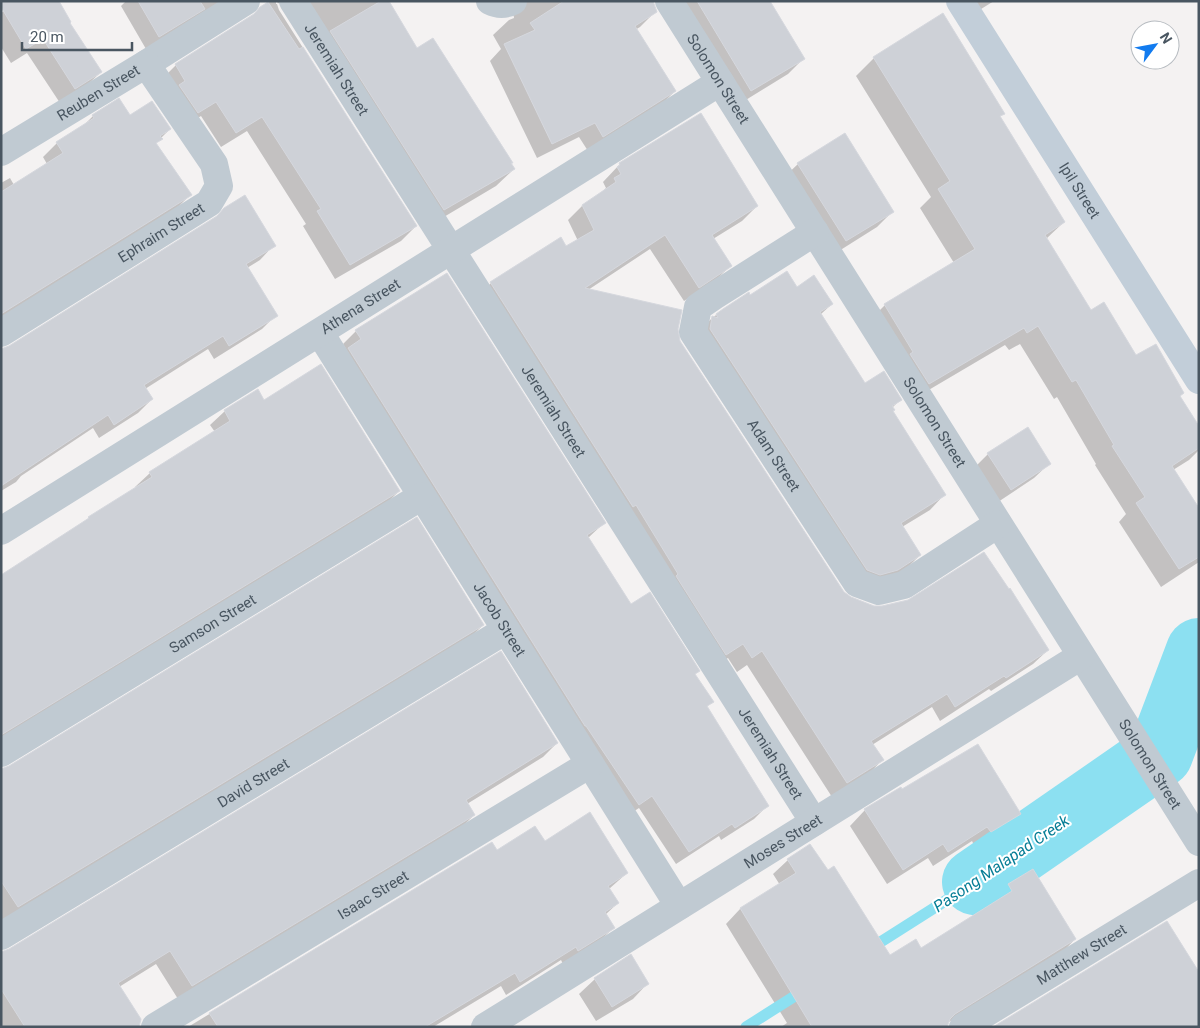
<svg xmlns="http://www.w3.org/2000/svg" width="1200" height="1028" font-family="Roboto,sans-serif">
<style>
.shadow{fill:#0003}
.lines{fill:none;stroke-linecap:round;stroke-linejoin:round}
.stream{stroke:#8ce0f1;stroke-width:11}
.river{stroke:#8ce0f1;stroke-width:66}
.building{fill:#ced1d7;stroke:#d6d8de}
.street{stroke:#c0cad2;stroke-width:28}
.secondary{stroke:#c2ced9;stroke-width:28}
.labels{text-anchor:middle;stroke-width:4;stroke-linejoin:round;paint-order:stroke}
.street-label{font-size:15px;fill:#495661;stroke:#fff}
.water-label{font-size:16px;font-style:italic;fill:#077e96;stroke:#fff}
</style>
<rect width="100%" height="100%" fill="#f4f2f2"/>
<path class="shadow" d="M126,1H222L146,49L121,6Z
M271,1H276V4H277L279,10L416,226L401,241L335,279L303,226L306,224L247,131L221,147L201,116L183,127L161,80L176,65L251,18L261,8Z
M279,1H387L416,50L514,169L496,186L427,227L283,4L277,3Z
M502,1H651L656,11L640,27L635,30L675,91L660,106L588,151L579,137L537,158L490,61L501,49L493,35L509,20L514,18L513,11Z
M684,1H769L803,59L788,74L736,106Z
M965,1H994L973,14Z
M4,11L68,23L101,72L85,87L60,103L27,53L11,63L1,47V13Z
M874,58L1003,113L999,117L1064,222L1046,239L1091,311L1136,357L1179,397L1199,428V450L1189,460L1173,470L1199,511V562L1161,587L1119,522L1126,514L1095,465L1096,464L1057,397L1054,399L1020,344L1009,350L1005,345L910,401L867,323L885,305L954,263L920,208L931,197L856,76Z
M93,116L130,117L170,129L155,144L190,195L176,209L1,319V183L10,178L14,185L47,164L43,157L57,143L81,128Z
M844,135L892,212L877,227L831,256L782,179L798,164Z
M620,164L757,206L742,221L713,239L730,266L716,280L684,301L650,249L588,290L676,329L679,341L843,592L851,598L873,607L1048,650L1033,664L991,691L989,689L940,721L932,707L872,745L882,760L868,775L832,797L747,665L737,672L728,658L711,668L476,298L491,283L560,239L566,247L578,241L568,220L582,206L600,194L606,188L603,182Z
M274,245L260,260L247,268L276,315L262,329L214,359L208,349L145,389L152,399L138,413L99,438L93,428L21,476L16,482L1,491V350Z
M797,289L832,304L820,315L865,385L900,400L892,408V411L944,495L930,510L902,527L920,555L905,570L864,589L698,333L712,318L723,310L750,297Z
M356,331L604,523L588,538L630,606L698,671L694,675L712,701L706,708L767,806L754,819L721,840L719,836L676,864L639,808L625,817L343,344Z
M257,391L264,401L399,491L385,505L1,739V576L83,523L89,518L136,488L135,487L150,473L215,432L210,425L225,411Z
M988,454L1050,463L1034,478L995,504L973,469Z
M483,625L469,639L1,922V770Z
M557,743L543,757L467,804L474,815L460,829L178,999L156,964L119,987L138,1027H1V953Z
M900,788L902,791L1019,814L1004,829L975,847L972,841L933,866L928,858L887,884L850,826L865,810Z
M491,843L496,851L544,843L627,873L609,889L618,903L605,915L613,928L599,942L563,964L561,960L506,995L501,986L433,1027H428L426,1024L421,1027H188Z
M788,860L890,957L921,949L996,902L995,900L1009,885L1075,939L1061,954L947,1023L946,1027H781L787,1023L726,924L740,909L780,885L773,874Z
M595,979L648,983L633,999L596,1021L579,994Z"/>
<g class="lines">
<path class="stream" d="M868,950L975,882
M746,1027L806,989"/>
<path class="river" d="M975,882L1160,754L1199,651"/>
</g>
<path class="building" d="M1,1H59L71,22L70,23L102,72L75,89L43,39L26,49L1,7Z
M138,1H200L205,9L159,37Z
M381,1H389L417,48L433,38L513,163H511L515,169L444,210L330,31Z
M564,1H653L657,12L635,26L676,91L603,137L595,123L552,144L504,44L535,30L530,23Z
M697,1H770L805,59L751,91Z
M268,2L299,49L303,47L417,226L350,265L317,211L321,209L262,117L236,133L216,102L198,113L179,85L185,81L175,64L254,14L260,7Z
M943,13L1005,114L1000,116L1065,222L1045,235L1091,310L1104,302L1136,355L1156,344L1184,393L1180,396L1199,426V448L1172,466L1199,508V557L1179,569L1136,503L1145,497L1112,446L1114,445L1076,380L1072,382L1038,326L1027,333L1024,328L929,384L910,354L913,352L884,304L975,249L938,189L950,181L873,57Z
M119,98L130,115L152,101L171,129L160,136L163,139L156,143L192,195L1,314V192L63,153L56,142L94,118L92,115Z
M701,113L758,206L712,235L732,266L699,288L665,235L585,288L682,310L678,329L680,341L844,592L851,597L874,606H882L908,600L984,552L1009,589L1010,588L1049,650L1006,678L1004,676L955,707L947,694L871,741L884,760L847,783L762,651L752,658L743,644L726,655L676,576L678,574L636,505L633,507L490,282L561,237L566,246L594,230L582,205L616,182L614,178L621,174L617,167L620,165L619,163Z
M845,133L894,212L846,241L797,163Z
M245,195L276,246L246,264L278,316L229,346L223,336L144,385L153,399L114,425L108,415L1,486V349L9,346L217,216L224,208Z
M787,271L797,287L814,275L833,304L820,312L865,383L884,371L902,400L892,406L895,410L893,411L946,495L901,523L921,555L898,570L880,575L867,570L710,329L712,316L718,318L716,314L723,309L749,292L750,295Z
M447,273L606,523L587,535L631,604L650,592L700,671L695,674L714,702L707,706L769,806L735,828L732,824L689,852L652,796L639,805L586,726H585L348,348L361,339L355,330Z
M321,364L400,491L1,735V575L89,518L88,517L152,477L149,472L230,421L224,410L258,389L264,400Z
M1028,427L1051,464L1011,490L987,453Z
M417,517L484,625L18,907L1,881V769L9,766Z
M501,651L558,743L466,800L475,815L192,986L170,951L118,983L141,1019L139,1027H25L1,989V952L9,949Z
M978,744L1021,814L991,832L987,827L948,852L943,844L903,870L864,809L901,787L902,789Z
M590,812L628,873L608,886L619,903L605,912L615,928L578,951L576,947L520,982L515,973L425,1027H218L209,1013L492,842L497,850L535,826L545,841Z
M810,844L828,870L834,866L890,955L916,939L921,948L1012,891L1008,884L1033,869L1076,939L955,1014L950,1019L947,1027H812L740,908L796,873L787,859Z
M1167,921L1199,972V1027H993Z
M631,954L649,984L612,1007L594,978Z"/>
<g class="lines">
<g class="street">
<path id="s1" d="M293,1L814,822"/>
<path d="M490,1C498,5 505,5 513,1"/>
<path id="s2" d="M669,1L1199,842"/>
<path id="s3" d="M1,152L146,64L246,1"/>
<path id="s4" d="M815,232L714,296L698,307L693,332L857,583L879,591L904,585L998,524"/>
<path id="s5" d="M1,333L209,203L219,186L214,164L146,64"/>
<path id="s6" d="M320,333L679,906"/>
<path id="s7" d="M1,531L720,82"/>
<path id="s8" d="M1,753L422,496"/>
<path id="s9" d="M1,936L506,630"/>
<path id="s10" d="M155,1027L590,764"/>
<path id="s11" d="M485,1027L1081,656"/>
<path id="s12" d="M963,1027L1199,883"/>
</g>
<path class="secondary" id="s13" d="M960,1L1199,380"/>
</g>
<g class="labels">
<g class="street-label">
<text dy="5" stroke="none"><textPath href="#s1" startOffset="81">Jeremiah Street</textPath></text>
<text dy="5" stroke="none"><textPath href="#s2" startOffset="92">Solomon Street</textPath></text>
<text dy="5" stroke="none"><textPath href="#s3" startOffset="114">Reuben Street</textPath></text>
<text dy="5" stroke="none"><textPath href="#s13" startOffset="224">Ipil Street</textPath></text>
<text dy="5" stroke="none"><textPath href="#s5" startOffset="189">Ephraim Street</textPath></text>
<text dy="5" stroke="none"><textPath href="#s7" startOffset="424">Athena Street</textPath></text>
<text dy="5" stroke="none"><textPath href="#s1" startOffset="486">Jeremiah Street</textPath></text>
<text dy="5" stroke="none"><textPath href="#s2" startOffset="498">Solomon Street</textPath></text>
<text dy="5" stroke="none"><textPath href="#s4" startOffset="312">Adam Street</textPath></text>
<text dy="5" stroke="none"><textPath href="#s6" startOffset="338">Jacob Street</textPath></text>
<text dy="5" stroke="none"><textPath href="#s8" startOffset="248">Samson Street</textPath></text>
<text dy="5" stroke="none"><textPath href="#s1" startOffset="891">Jeremiah Street</textPath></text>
<text dy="5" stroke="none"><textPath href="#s2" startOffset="902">Solomon Street</textPath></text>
<text dy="5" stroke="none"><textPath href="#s9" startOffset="295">David Street</textPath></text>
<text dy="5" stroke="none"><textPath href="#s11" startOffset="351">Moses Street</textPath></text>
<text dy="5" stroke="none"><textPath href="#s10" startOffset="255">Isaac Street</textPath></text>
<text dy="5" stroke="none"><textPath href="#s12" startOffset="139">Matthew Street</textPath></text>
</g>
<g class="water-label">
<text transform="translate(1001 863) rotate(-34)" y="6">Pasong Malapad Creek</text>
</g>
</g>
<rect width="1200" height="1028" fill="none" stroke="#495661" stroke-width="5"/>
<g transform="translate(1155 45) rotate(58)"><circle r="24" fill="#ffffff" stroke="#b6bbc0"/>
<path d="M0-4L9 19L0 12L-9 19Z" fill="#127bef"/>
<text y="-8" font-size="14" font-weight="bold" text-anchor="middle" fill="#495661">N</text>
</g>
<path d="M22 42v8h110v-8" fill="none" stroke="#495661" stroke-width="2.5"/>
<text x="30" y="42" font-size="15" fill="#495661" stroke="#ffffff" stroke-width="4" paint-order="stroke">20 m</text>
</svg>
